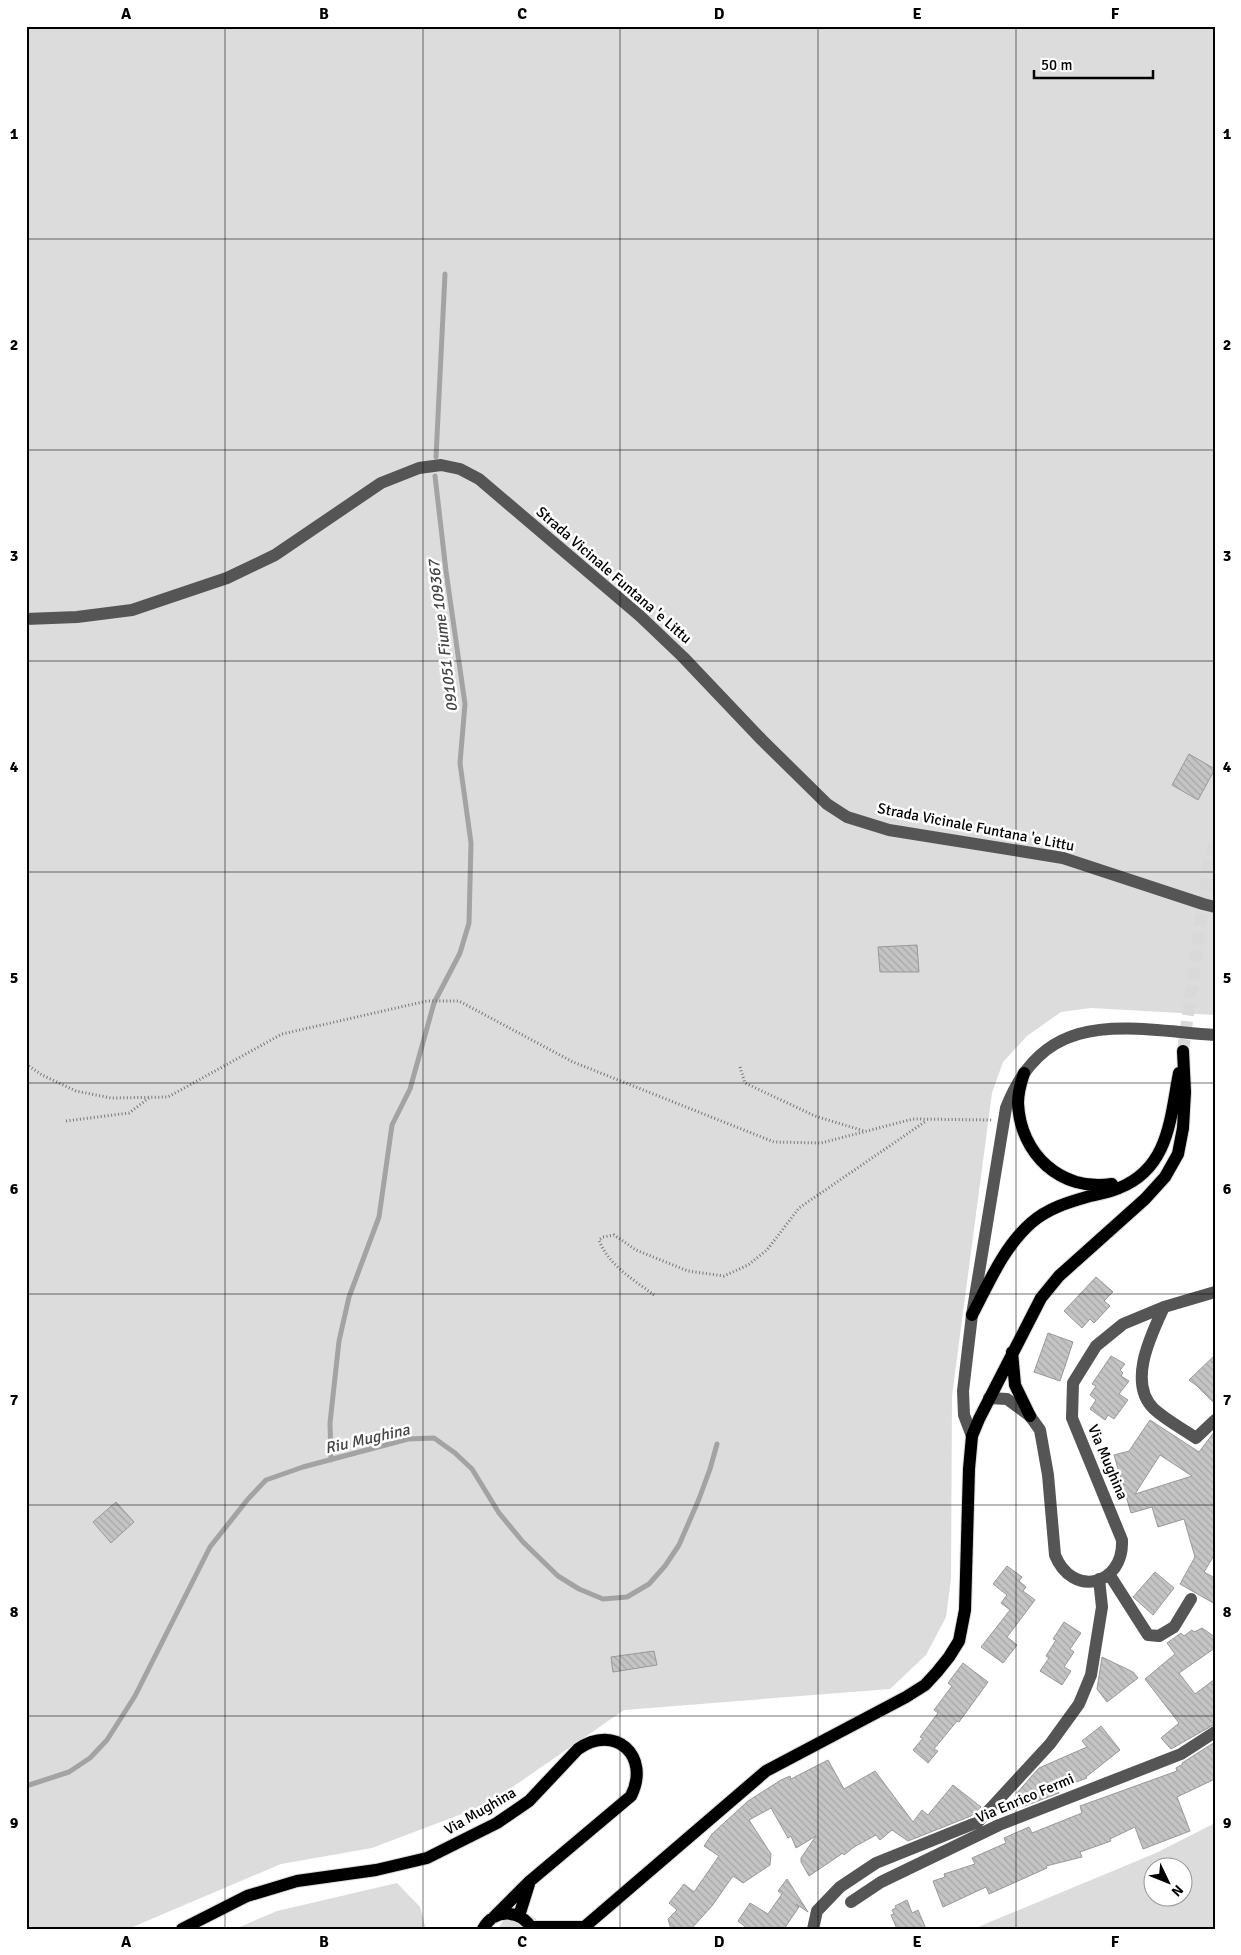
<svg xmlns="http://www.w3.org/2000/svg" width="1241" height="1955" font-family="Signika,sans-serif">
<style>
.grass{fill:#dcdcdc;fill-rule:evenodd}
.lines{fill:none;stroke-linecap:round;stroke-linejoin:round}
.stream{stroke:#a3a3a3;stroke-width:5}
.building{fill:url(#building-back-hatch);stroke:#999;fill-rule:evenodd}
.major-tunnel{stroke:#d9d9d9;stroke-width:12;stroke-dasharray:12 6;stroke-linecap:butt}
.major-casing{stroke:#dbdbdb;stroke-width:14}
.path{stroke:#777;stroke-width:3;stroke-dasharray:1 2.5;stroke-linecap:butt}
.minor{stroke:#555;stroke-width:12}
.major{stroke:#000;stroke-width:12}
.grid{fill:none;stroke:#000;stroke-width:1;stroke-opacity:0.55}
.labels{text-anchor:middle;stroke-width:5;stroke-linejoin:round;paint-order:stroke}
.street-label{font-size:15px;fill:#000;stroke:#fff}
.water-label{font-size:16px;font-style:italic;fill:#444;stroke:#fff}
.neatline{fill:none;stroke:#000;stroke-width:2}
.grid-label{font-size:16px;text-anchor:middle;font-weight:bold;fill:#000}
</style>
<defs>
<pattern id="building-back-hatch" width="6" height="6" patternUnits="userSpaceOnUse" patternTransform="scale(1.25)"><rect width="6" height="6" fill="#c4c4c4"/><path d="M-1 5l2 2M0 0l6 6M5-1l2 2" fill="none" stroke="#a7a7a7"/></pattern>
</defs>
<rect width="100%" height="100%" fill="#fff"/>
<path class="grass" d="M26,26H1215V1015L1091,1008L1061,1012L1027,1036L1003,1062L992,1093L952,1396L951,1579L946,1617L926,1655L890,1689L624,1710L488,1804L372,1848L281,1864L128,1929H26Z
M1215,1823V1929H973L1156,1853ZM1154,1868H1184V1898H1154Z
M397,1883L420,1907L426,1929H235L277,1911Z
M522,1913L535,1918L543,1929H498L504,1919Z"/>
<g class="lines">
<path class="stream" d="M436,457L445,274
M331,1460L330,1423L339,1341L349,1297L379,1217L392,1125L410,1089L434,1003L460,953L469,923L471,843L460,763L465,704L446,571L435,476
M26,1786L69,1772L90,1758L107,1740L135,1696L210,1547L248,1499L266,1480L303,1467L408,1439L434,1438L455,1453L472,1469L499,1513L523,1542L558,1576L579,1589L603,1599L627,1597L649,1584L665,1566L679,1545L699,1499L710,1469L717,1444"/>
</g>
<path class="building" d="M1189,754L1215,769L1198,800L1172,785Z
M917,945L919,972H880L878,947Z
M1096,1277L1113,1292L1104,1301L1110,1306L1094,1323L1090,1319L1082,1328L1064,1311Z
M1048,1333L1073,1342L1060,1381L1034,1372Z
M1215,1355V1404L1197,1386L1189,1380Z
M1111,1356L1125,1364L1120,1370L1123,1373L1121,1376L1129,1381L1119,1394L1128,1400L1114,1419L1108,1415L1105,1420L1090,1409L1096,1400L1090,1395L1096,1386L1092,1384Z
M1150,1420L1199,1452L1215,1431V1554L1204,1572L1215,1578V1604L1180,1584L1195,1557L1184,1519L1158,1527L1152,1507L1131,1513L1114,1455L1129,1451ZM1160,1455L1192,1476L1135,1494Z
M116,1502L134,1522L111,1543L93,1522Z
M1007,1566L1022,1577L1019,1581L1026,1587L1023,1591L1035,1600L1007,1637L1017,1645L1003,1663L981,1647L1010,1610L1001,1603L1007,1595L993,1584Z
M1155,1572L1174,1588L1153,1615L1133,1597Z
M1064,1622L1081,1633L1070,1649L1074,1652L1064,1667L1071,1671L1062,1685L1040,1671L1049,1658L1046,1656L1056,1640L1053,1639Z
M1202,1628L1215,1637V1648L1179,1673L1195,1694L1215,1679V1724L1171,1749L1161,1738L1179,1723L1145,1679L1175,1654L1167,1643L1181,1633L1184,1636L1192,1630L1194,1632Z
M654,1651L657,1665L613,1672L611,1657Z
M1102,1657L1133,1672L1138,1678L1107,1702L1097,1689Z
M963,1663L988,1682L959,1722L957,1721L934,1749L938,1751L928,1763L913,1750L923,1738L920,1737L938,1713L934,1710L952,1686L948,1683Z
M1101,1726L1120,1750L1086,1777L1087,1778L1057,1789L1059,1793L1022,1807L1016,1794L1039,1768L1087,1747L1082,1741Z
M1215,1742V1779L1177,1797L1190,1831L1143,1849L1135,1827L1110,1839L1111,1841L1080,1852L1082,1857L1046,1866L1047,1868L989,1894L986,1887L943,1907L933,1881L945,1877L944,1874L975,1864L972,1858L1006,1843L1004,1838L1029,1827L1032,1833L1082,1813L1080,1806L1177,1771L1176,1768L1183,1764L1182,1763Z
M828,1760L844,1789L875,1771L913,1822L922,1810L928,1815L953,1785L981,1807L971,1816L908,1841L892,1830L880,1840L876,1835L854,1847L844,1855L843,1853L809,1876L801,1862V1858L816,1836L796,1848L791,1836L788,1838L771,1808L749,1820L771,1854L770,1865L743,1883L733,1876L712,1906L691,1929H671L668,1919L677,1910L669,1903L684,1884L694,1892L719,1856L704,1846L712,1834L748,1801L781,1780L790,1776L791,1779Z
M787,1879L808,1912L796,1904L799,1907L784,1929H748L738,1921L750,1903L768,1914L782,1894L778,1891Z
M907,1900L912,1913L918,1910L926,1929H897L891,1915L894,1914L892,1910L896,1908L895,1906Z"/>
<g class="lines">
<path class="major-tunnel" d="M1183,1051L1209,861L1215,844"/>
<defs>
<path id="major" d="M1024,1073C1021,1082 1018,1092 1018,1103C1020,1154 1061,1192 1112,1184
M972,1315C989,1283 1003,1248 1031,1223C1048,1208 1069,1202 1090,1196C1099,1194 1110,1192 1119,1188C1169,1168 1170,1119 1179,1073
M1012,1352L1015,1385L1030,1416
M519,1916L529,1884
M531,1927H585
M182,1929L247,1896L297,1881L376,1870L427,1858L497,1823L529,1801L578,1749C615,1723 651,1756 631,1796L530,1881L494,1917
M483,1929C494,1908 521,1909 532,1929
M582,1929L766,1771L906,1697L925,1685L937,1672L949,1657L959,1641L965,1610L969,1469L972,1436L979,1419L1041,1298L1059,1276L1145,1199L1165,1177L1178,1154L1183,1128L1185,1092L1183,1051"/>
</defs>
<use href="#major" class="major-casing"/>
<path class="path" d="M26,1064L42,1075L76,1091L111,1098L168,1097L282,1034L427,1001H459L573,1062L774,1142L821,1143L913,1119L992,1120
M740,1067L745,1083L815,1116L864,1131
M66,1121L129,1113L150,1097
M654,1295C634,1280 608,1265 599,1240L603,1237L614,1235L636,1250L688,1271L724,1276L748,1265L767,1250L799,1208L926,1121"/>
<path class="minor" d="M26,619L77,617L132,610L227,578L275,555L381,483L419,468L441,465L460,469L479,479L640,616L683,657L762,740L827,804L847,817L889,830L1063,858L1203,904L1215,907
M1164,1307C1151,1335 1127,1383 1154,1409C1166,1420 1183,1429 1196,1438L1215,1420
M989,1398L1007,1399L1030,1416L1040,1430L1048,1475L1055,1555C1072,1598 1124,1586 1122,1540L1072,1418L1073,1383L1096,1346L1123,1324L1164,1307L1215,1292
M972,1436L964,1415L963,1391L972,1315L1006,1108C1045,1006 1127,1029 1215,1035
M1109,1574L1148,1635L1159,1636L1174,1627L1191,1599
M851,1902L881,1882L999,1825L1181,1754L1215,1732
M813,1929L817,1911L840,1887L876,1863L978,1822L1050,1744L1079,1704L1091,1675L1102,1607L1099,1579"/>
<use href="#major" class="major"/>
</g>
<path class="grid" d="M225,26V1929M423,26V1929M620,26V1929M818,26V1929M1016,26V1929M26,239H1215M26,450H1215M26,661H1215M26,872H1215M26,1083H1215M26,1294H1215M26,1505H1215M26,1716H1215"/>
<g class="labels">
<g class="street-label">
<text transform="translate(614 575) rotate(41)" y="5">Strada Vicinale Funtana 'e Littu</text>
<text transform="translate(976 827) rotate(11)" y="5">Strada Vicinale Funtana 'e Littu</text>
<text transform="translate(1108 1462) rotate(67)" y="5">Via Mughina</text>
<text transform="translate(1025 1798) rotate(-23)" y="5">Via Enrico Fermi</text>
<text transform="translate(480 1811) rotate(-30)" y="5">Via Mughina</text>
</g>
<g class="water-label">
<text transform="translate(442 636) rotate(-97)" y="6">091051 Fiume 109367</text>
<text transform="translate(367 1438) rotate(-13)" y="6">Riu Mughina</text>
</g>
</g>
<rect width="1241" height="1955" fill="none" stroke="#ffffff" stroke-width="55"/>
<g transform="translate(1168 1882) rotate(133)"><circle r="24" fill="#ffffff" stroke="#999999"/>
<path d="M0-4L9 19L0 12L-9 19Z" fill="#000000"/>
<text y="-8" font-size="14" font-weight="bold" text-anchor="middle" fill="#000000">N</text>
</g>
<path d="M1034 70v8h119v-8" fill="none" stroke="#000000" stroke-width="2.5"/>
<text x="1041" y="70" font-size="15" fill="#000000" stroke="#ffffff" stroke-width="4" paint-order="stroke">50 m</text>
<rect x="28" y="28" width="1186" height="1900" class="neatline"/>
<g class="grid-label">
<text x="126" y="19">A</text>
<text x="324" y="19">B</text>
<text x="522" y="19">C</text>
<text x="719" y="19">D</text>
<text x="917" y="19">E</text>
<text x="1115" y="19">F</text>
<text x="14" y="139">1</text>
<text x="1227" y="139">1</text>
<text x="14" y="350">2</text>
<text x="1227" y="350">2</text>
<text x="14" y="561">3</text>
<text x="1227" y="561">3</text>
<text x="14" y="772">4</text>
<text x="1227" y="772">4</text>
<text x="14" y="983">5</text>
<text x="1227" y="983">5</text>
<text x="14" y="1194">6</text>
<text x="1227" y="1194">6</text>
<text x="14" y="1405">7</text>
<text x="1227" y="1405">7</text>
<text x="14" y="1617">8</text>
<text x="1227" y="1617">8</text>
<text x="14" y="1828">9</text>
<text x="1227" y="1828">9</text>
<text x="126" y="1947">A</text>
<text x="324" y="1947">B</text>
<text x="522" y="1947">C</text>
<text x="719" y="1947">D</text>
<text x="917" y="1947">E</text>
<text x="1115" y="1947">F</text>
</g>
</svg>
